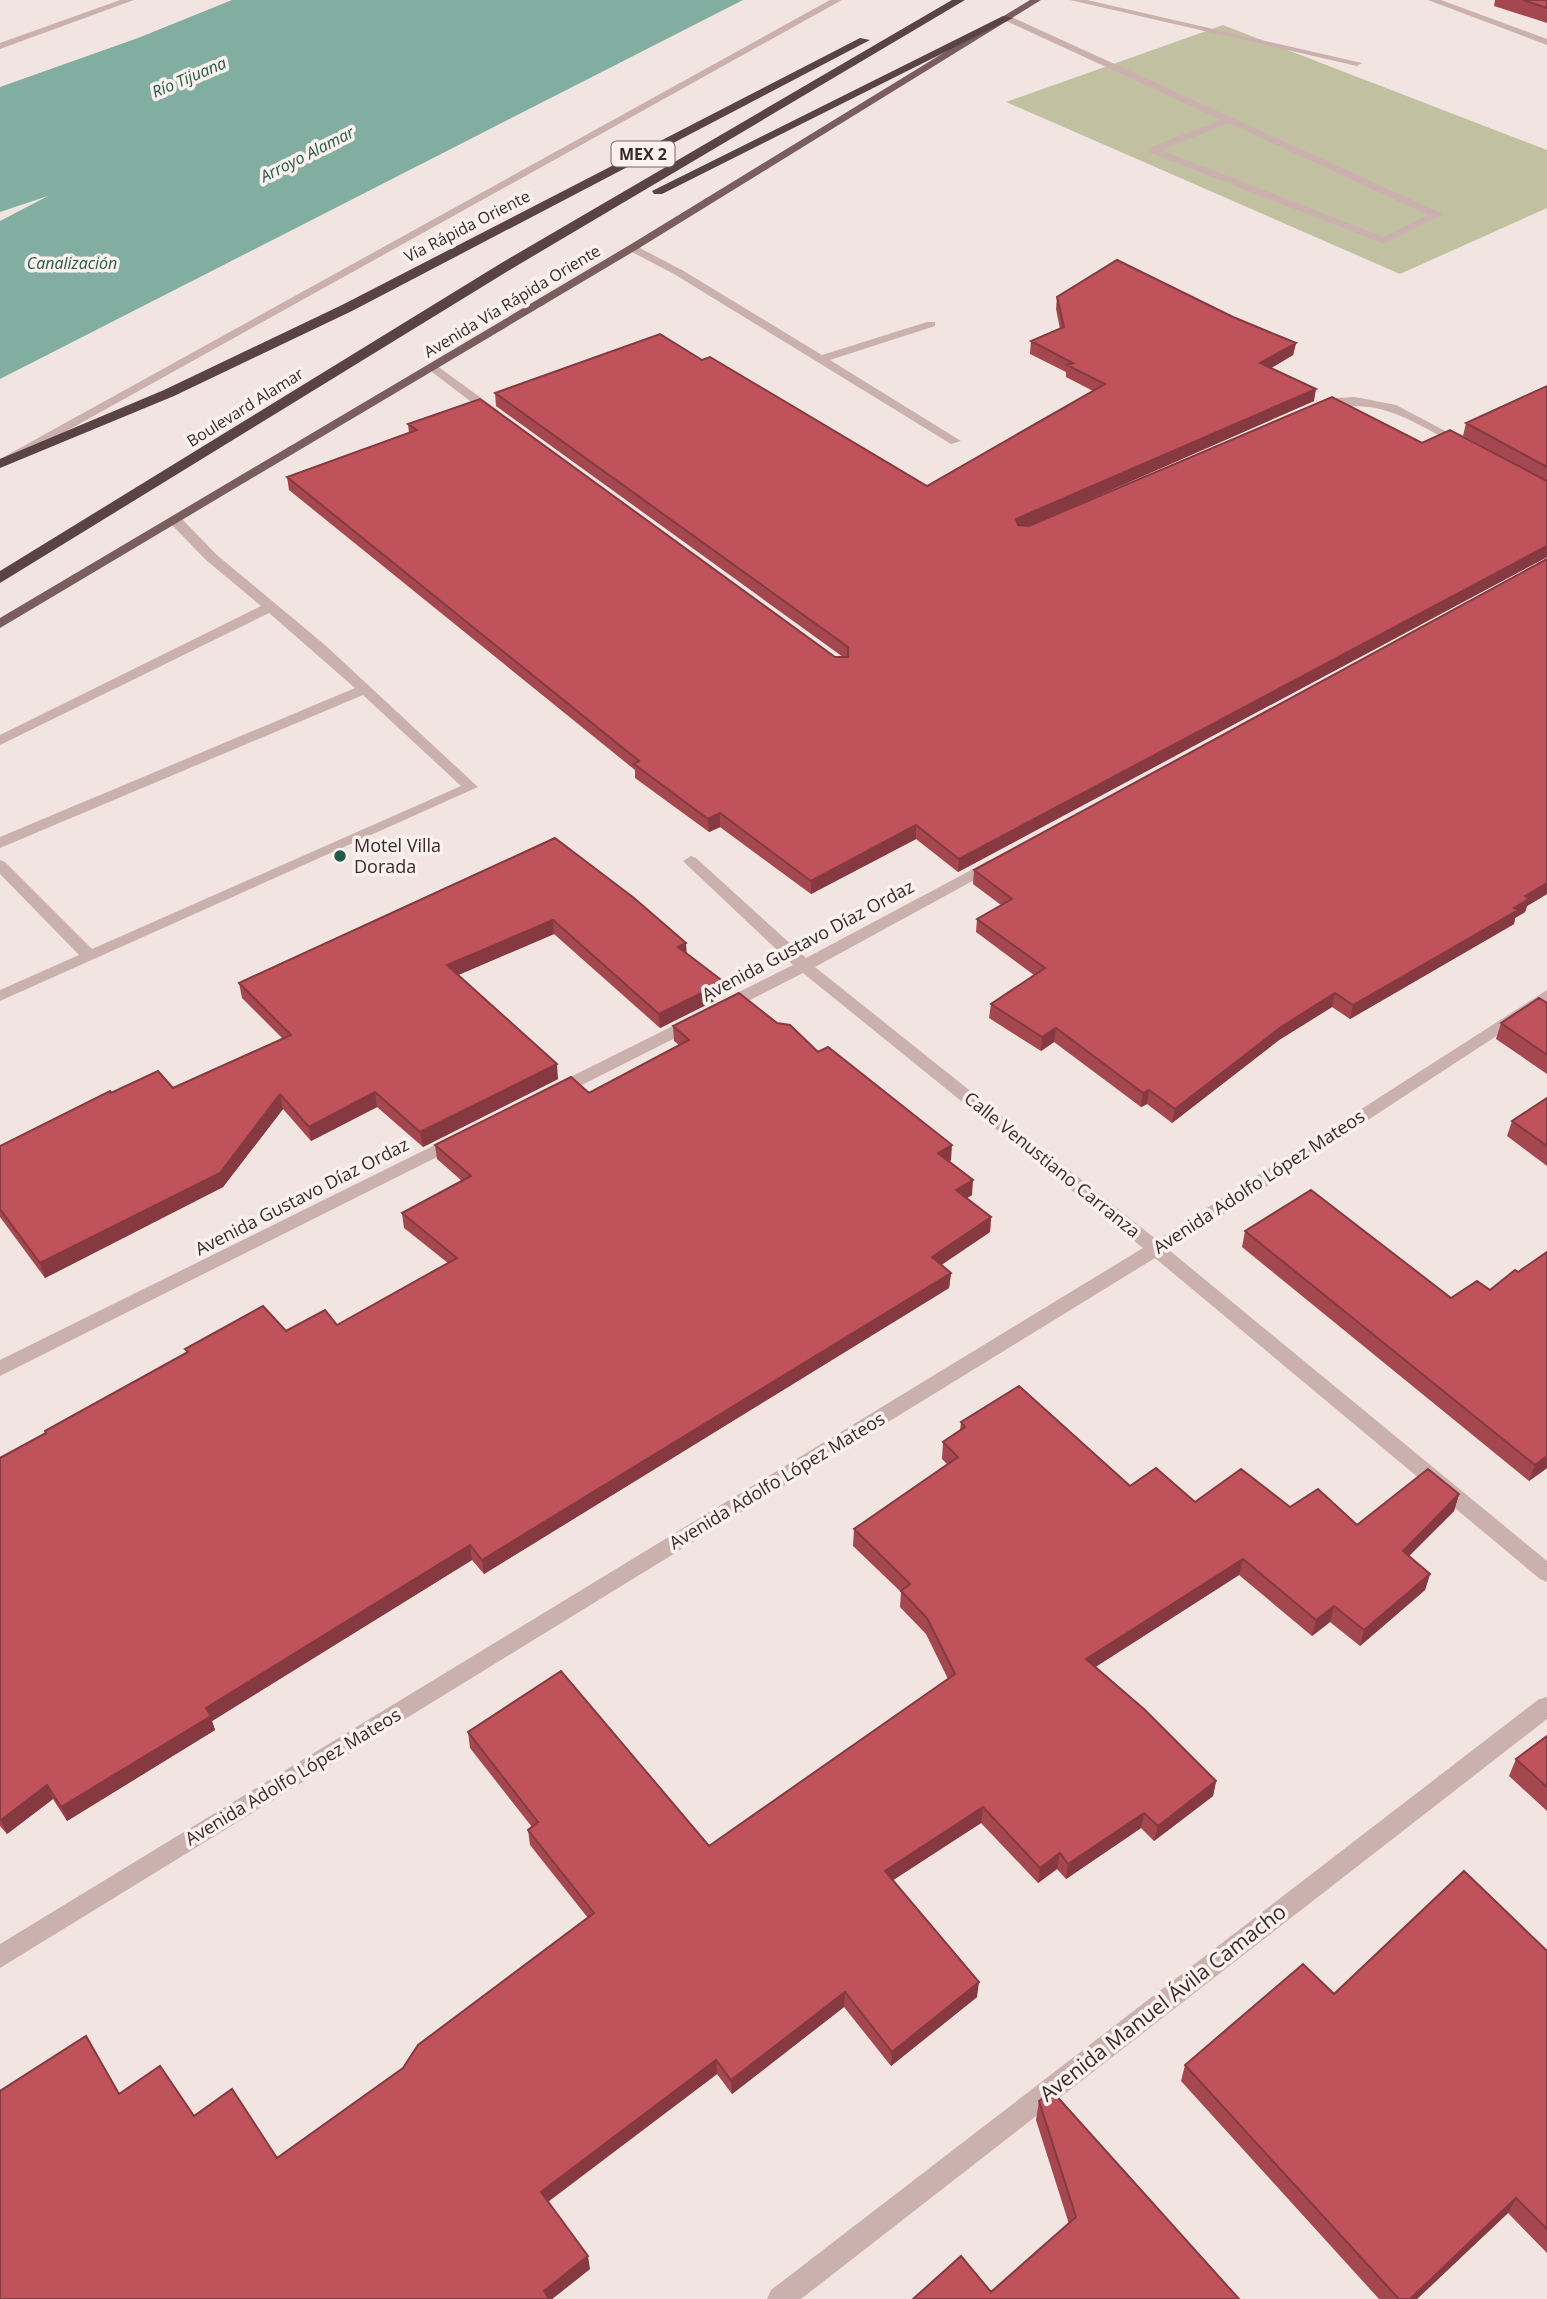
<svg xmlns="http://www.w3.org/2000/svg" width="1547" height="2299" font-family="'Open Sans',sans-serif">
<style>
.green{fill:#c1c1a2}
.water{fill:#81aea1}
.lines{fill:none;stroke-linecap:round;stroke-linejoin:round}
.minor{fill:#cbb1ad;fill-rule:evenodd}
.major{fill:#7a5e5e;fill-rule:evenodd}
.highway{fill:#5a4344;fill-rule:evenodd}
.wall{fill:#a5474e}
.shaded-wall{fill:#863940}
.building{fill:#c0525b;stroke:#863940;stroke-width:2}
.poi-dot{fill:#23594b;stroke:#faf0ee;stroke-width:2.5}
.labels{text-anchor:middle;stroke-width:7;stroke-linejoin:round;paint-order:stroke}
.far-water-label{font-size:16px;font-style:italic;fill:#23594b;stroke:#faf0ee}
.shield{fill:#faf0ee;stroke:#736666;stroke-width:2}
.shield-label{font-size:16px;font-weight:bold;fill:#392b2c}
.far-street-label{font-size:16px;fill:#392b2c;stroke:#faf0ee}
.poi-label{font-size:18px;fill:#392b2c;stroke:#faf0ee;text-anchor:start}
.street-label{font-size:18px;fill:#392b2c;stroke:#faf0ee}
.near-street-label{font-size:21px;fill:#392b2c;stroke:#faf0ee}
</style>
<rect width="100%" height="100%" fill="#f2e5e1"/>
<path class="green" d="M1223,25L1547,150V208L1400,274L1006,102Z"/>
<path class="water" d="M232,0H743L0,379V221L48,196L0,212V87L138,38Z"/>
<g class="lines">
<path class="minor" d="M120,0H134L0,49V43Z
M830,0H842L0,468V459Z
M1070,0H1087L1362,63L1357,66Z
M1428,0H1441L1547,39V45Z
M1007,15L1441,213L1442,215L1384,244L1148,152V148L1221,120L1004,20L1002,18ZM1229,123L1428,215L1384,237L1161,150Z
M628,246H636L682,270L822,355L927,322H935V326L830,360L961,441L951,444L674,274L628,250Z
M428,365H436L499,411V417H491L428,369Z
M1355,397L1396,405L1470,444L1468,447H1460C1406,418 1378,395 1315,412L1309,408L1335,398Z
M175,516L180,517L217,555L325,645L478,787L0,1001V990L79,955L0,874V860L5,862L92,949L461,786L363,695L0,848V837L355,688L269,613L0,745V735L261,606L207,561L170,523V517Z
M691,856L696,858L806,958L990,860H1000L1003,863L1000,866L815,967L1157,1240L1547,990V1003L1169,1250L1547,1561V1582L1540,1579L1155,1258L0,1968V1944L1143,1248L803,973L729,1011H717L715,1007L717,1003L793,965L686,864L683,861Z
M695,1015L703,1021L701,1025L560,1096L554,1098L545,1092L548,1088Z
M457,1134L463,1136L466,1140L463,1144L0,1376V1360Z
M1547,1697V1719L801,2299H767L771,2290L1539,1699Z"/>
<path class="major" d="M1030,0H1041L636,250L0,628V618L628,246Z"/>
<path class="highway" d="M952,0H965L513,268L0,583V571L503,262Z
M1003,16L1013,18L662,194H654L652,191Z
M860,38L870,40L352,311L174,396L0,468V459L164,390L342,305Z"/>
</g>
<path class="wall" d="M1495,0H1547V23L1494,6Z
M1057,297L1233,317L1296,343L1293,355L1271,368L1314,401L1029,526L1422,443L1536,475L1463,436L1466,423L1547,386V557L958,872L916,839L811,894L720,827L709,832L635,778V770L289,490L287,477L409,433L408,424L835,657H843L496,406L495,393L702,360L927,486L1093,391L1066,377V372L1030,354L1031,341L1060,329L1056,309Z
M1547,559V894L1527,906L1525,912L1515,918L1514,924L1350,1019L1332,1007L1279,1040L1172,1123L1147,1104L1141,1107L1054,1042L1041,1051L989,1018L991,1004L1034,975L976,932L977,919L1001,905L973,884L974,870Z
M555,838L687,953L724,982V996L660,1028L554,934L458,975L558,1079L423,1147L377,1107L311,1141L283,1109L223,1187L45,1278L0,1217V1146L111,1093L173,1088L283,1039L242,998L239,983Z
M1547,1003V1074L1496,1039L1501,1023Z
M777,1023L818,1052L951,1160L949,1162L972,1195L967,1198L991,1217L990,1232L941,1265L951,1273L949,1288L484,1574L472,1560L212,1721L215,1730L67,1821L53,1799L7,1834L0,1826V1458L46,1433L45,1431L187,1353L185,1349L286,1331L337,1325L448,1263L404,1228L402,1213L462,1181L437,1159L435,1145L589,1093L679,1045L674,1041L673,1026Z
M1547,1098V1166L1507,1136L1512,1121Z
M1245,1231L1451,1298L1490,1290L1547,1252V1468L1529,1481L1242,1247Z
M961,1422L1130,1486L1195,1502L1290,1507L1357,1525L1459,1494L1454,1511L1409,1556L1430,1574L1425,1590L1360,1646L1330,1622L1312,1636L1239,1575L1095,1667L1216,1781L1213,1796L1154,1841L1141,1828L1066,1879L1057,1869L1038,1883L981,1823L893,1880L977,1997L891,2066L844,2007L732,2094L717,2074L548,2202L590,2269L552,2299L119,2094L194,2116L277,2158L403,2068L588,1918L530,1845L528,1830L532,1827L470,1748L468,1732L709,1846L948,1679L926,1634L900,1607L901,1592L853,1546L854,1529L948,1465L942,1459L943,1442L960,1430Z
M1547,1736V1811L1509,1776L1516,1759Z
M1547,1951V2253L1508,2213L1417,2299H1379L1181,2081L1185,2065L1334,1994Z
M1039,2101L1239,2299L991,2292L1069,2224L1036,2120Z"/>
<path class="shaded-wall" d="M1296,343L1293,355L1258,376L1260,363Z
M1316,389L1314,401L1015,532L1016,519Z
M1547,546V557L958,872L959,859Z
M720,813V827L709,832L708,819Z
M916,825V839L811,894V881Z
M1547,883V894L1527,906L1525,912L1515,918L1514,924L1350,1019L1353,1005L1514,908L1525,896Z
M553,920L554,934L449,979L447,965Z
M686,943L687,957L678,947Z
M724,982V996L660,1028L659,1014Z
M1335,993L1332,1007L1279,1040L1172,1123L1175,1109L1281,1027Z
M1056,1028L1054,1042L1041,1051L1042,1037Z
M557,1064L558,1079L423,1147L420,1132Z
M1149,1090L1147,1104L1141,1107L1143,1093Z
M375,1092L377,1107L311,1141L309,1127Z
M280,1094L283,1109L223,1187L45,1278L40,1263Z
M952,1145L951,1160L937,1168L938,1153Z
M973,1180L972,1195L955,1205L956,1190Z
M991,1217L990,1232L931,1272L932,1257Z
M951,1273L949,1288L484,1574L482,1560Z
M1547,1456V1468L1529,1481L1535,1465Z
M1459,1494L1454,1511L1398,1567L1403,1551Z
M470,1545L472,1560L212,1721L215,1730L67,1821L61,1807L206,1708Z
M1243,1559L1239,1575L1083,1675L1086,1659Z
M1430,1574L1425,1590L1360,1646L1364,1630Z
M1334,1606L1330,1622L1312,1636L1316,1620Z
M1216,1781L1213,1796L1154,1841L1158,1826Z
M47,1785L53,1799L7,1834L1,1820Z
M983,1807L981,1823L884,1886L885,1871Z
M1144,1813L1141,1828L1066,1879L1068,1864Z
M1060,1853L1057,1869L1038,1883L1040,1868Z
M979,1982L977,1997L891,2066L892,2052Z
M845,1992L844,2007L732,2094L731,2080Z
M716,2060L717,2074L543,2205L541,2192Z
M1516,2198L1508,2213L1417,2299H1410Z
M588,2256L590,2269L552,2299H546L544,2291Z"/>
<path class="building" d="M1523,0H1547V8Z
M1117,260L1233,317L1296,343L1260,363L1316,389L1016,519L1018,525L1029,526L1332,397L1422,443L1450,430L1547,481V546L959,859L916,825L811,881L720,813L708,819L634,764L639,761L287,477L417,430L408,424L480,399L835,657H848V647L495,393L660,334L702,360L710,357L927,486L1105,384L1067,365L1073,363L1031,341L1064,327L1057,297Z
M1547,386V467L1466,423Z
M1547,559V883L1525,896L1529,899L1514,908L1518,910L1353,1005L1335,993L1281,1027L1175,1109L1149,1090L1143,1093L1056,1028L1042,1037L991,1004L1045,968L977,919L1012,899L974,870Z
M555,838L634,898L686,943L678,947L724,982L659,1014L553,920L447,965L557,1064L420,1132L375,1092L309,1127L280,1094L220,1173L40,1263L0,1209V1146L110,1091L111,1093L158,1071L173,1088L291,1035L239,983Z
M739,993L777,1023L790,1025L818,1052L828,1047L952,1145L938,1153L973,1180L956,1190L991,1217L932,1257L951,1273L482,1560L470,1545L206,1708L211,1716L61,1807L47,1785L1,1820L0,1819V1458L46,1433L45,1431L188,1352L185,1349L263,1306L286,1331L325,1310L337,1325L457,1258L402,1213L471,1176L435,1145L571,1077L589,1093L689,1040L673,1026Z
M1539,998L1547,1003V1055L1501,1023Z
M1547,1098V1146L1512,1121Z
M1311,1190L1451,1298L1477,1281L1490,1290L1515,1270L1518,1272L1547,1252V1456L1535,1465L1245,1231Z
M1019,1386L1130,1486L1156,1468L1195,1502L1241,1469L1290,1507L1318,1489L1357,1525L1428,1469L1459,1494L1403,1551L1430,1574L1364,1630L1334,1606L1316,1620L1243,1559L1086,1659L1145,1710L1216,1781L1158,1826L1144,1813L1068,1864L1060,1853L1040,1868L983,1807L885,1871L979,1982L892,2052L845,1992L731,2080L716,2060L541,2192L588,2256L544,2291L549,2299H0V2091L86,2036L119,2094L160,2066L194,2116L232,2089L277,2158L403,2068L418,2045L594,1913L528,1830L538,1822L468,1732L561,1671L709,1846L955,1674L927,1618L901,1591L910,1584L854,1529L958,1457L943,1442L965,1427L961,1422Z
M1547,1736V1787L1516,1759Z
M1464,1871L1547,1951V2229L1516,2198L1410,2299H1399L1185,2065L1303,1964L1334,1994Z
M1052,2091L1239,2299H913L961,2256L991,2292L1076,2217L1039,2101Z"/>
<circle class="poi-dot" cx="340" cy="856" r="7"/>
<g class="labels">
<g class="far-water-label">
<text transform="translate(189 77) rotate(-23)" y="6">Río Tijuana</text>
<text transform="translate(307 154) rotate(-27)" y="6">Arroyo Alamar</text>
<text x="72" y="269">Canalización</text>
</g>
<rect class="shield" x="611.5" y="141.5" width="63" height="25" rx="5"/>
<g class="shield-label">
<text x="643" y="160">MEX 2</text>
</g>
<g class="far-street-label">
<text transform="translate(467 226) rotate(-27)" y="6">Vía Rápida Oriente</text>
<text transform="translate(512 301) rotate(-31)" y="6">Avenida Vía Rápida Oriente</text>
<text transform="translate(245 407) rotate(-32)" y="6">Boulevard Alamar</text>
</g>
<g class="poi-label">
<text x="354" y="852">Motel Villa<tspan x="354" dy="21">Dorada</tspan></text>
</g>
<g class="street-label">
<text transform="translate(808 941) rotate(-28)" y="6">Avenida Gustavo Díaz Ordaz</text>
<text transform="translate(1052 1165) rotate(39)" y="6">Calle Venustiano Carranza</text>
<text transform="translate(1259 1182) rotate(-33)" y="6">Avenida Adolfo López Mateos</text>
<text transform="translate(302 1197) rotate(-27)" y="6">Avenida Gustavo Díaz Ordaz</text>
<text transform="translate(777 1481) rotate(-31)" y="6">Avenida Adolfo López Mateos</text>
<text transform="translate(293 1777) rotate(-31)" y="6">Avenida Adolfo López Mateos</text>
</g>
<g class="near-street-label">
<text transform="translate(1163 2003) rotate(-38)" y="7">Avenida Manuel Ávila Camacho</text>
</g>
</g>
</svg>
